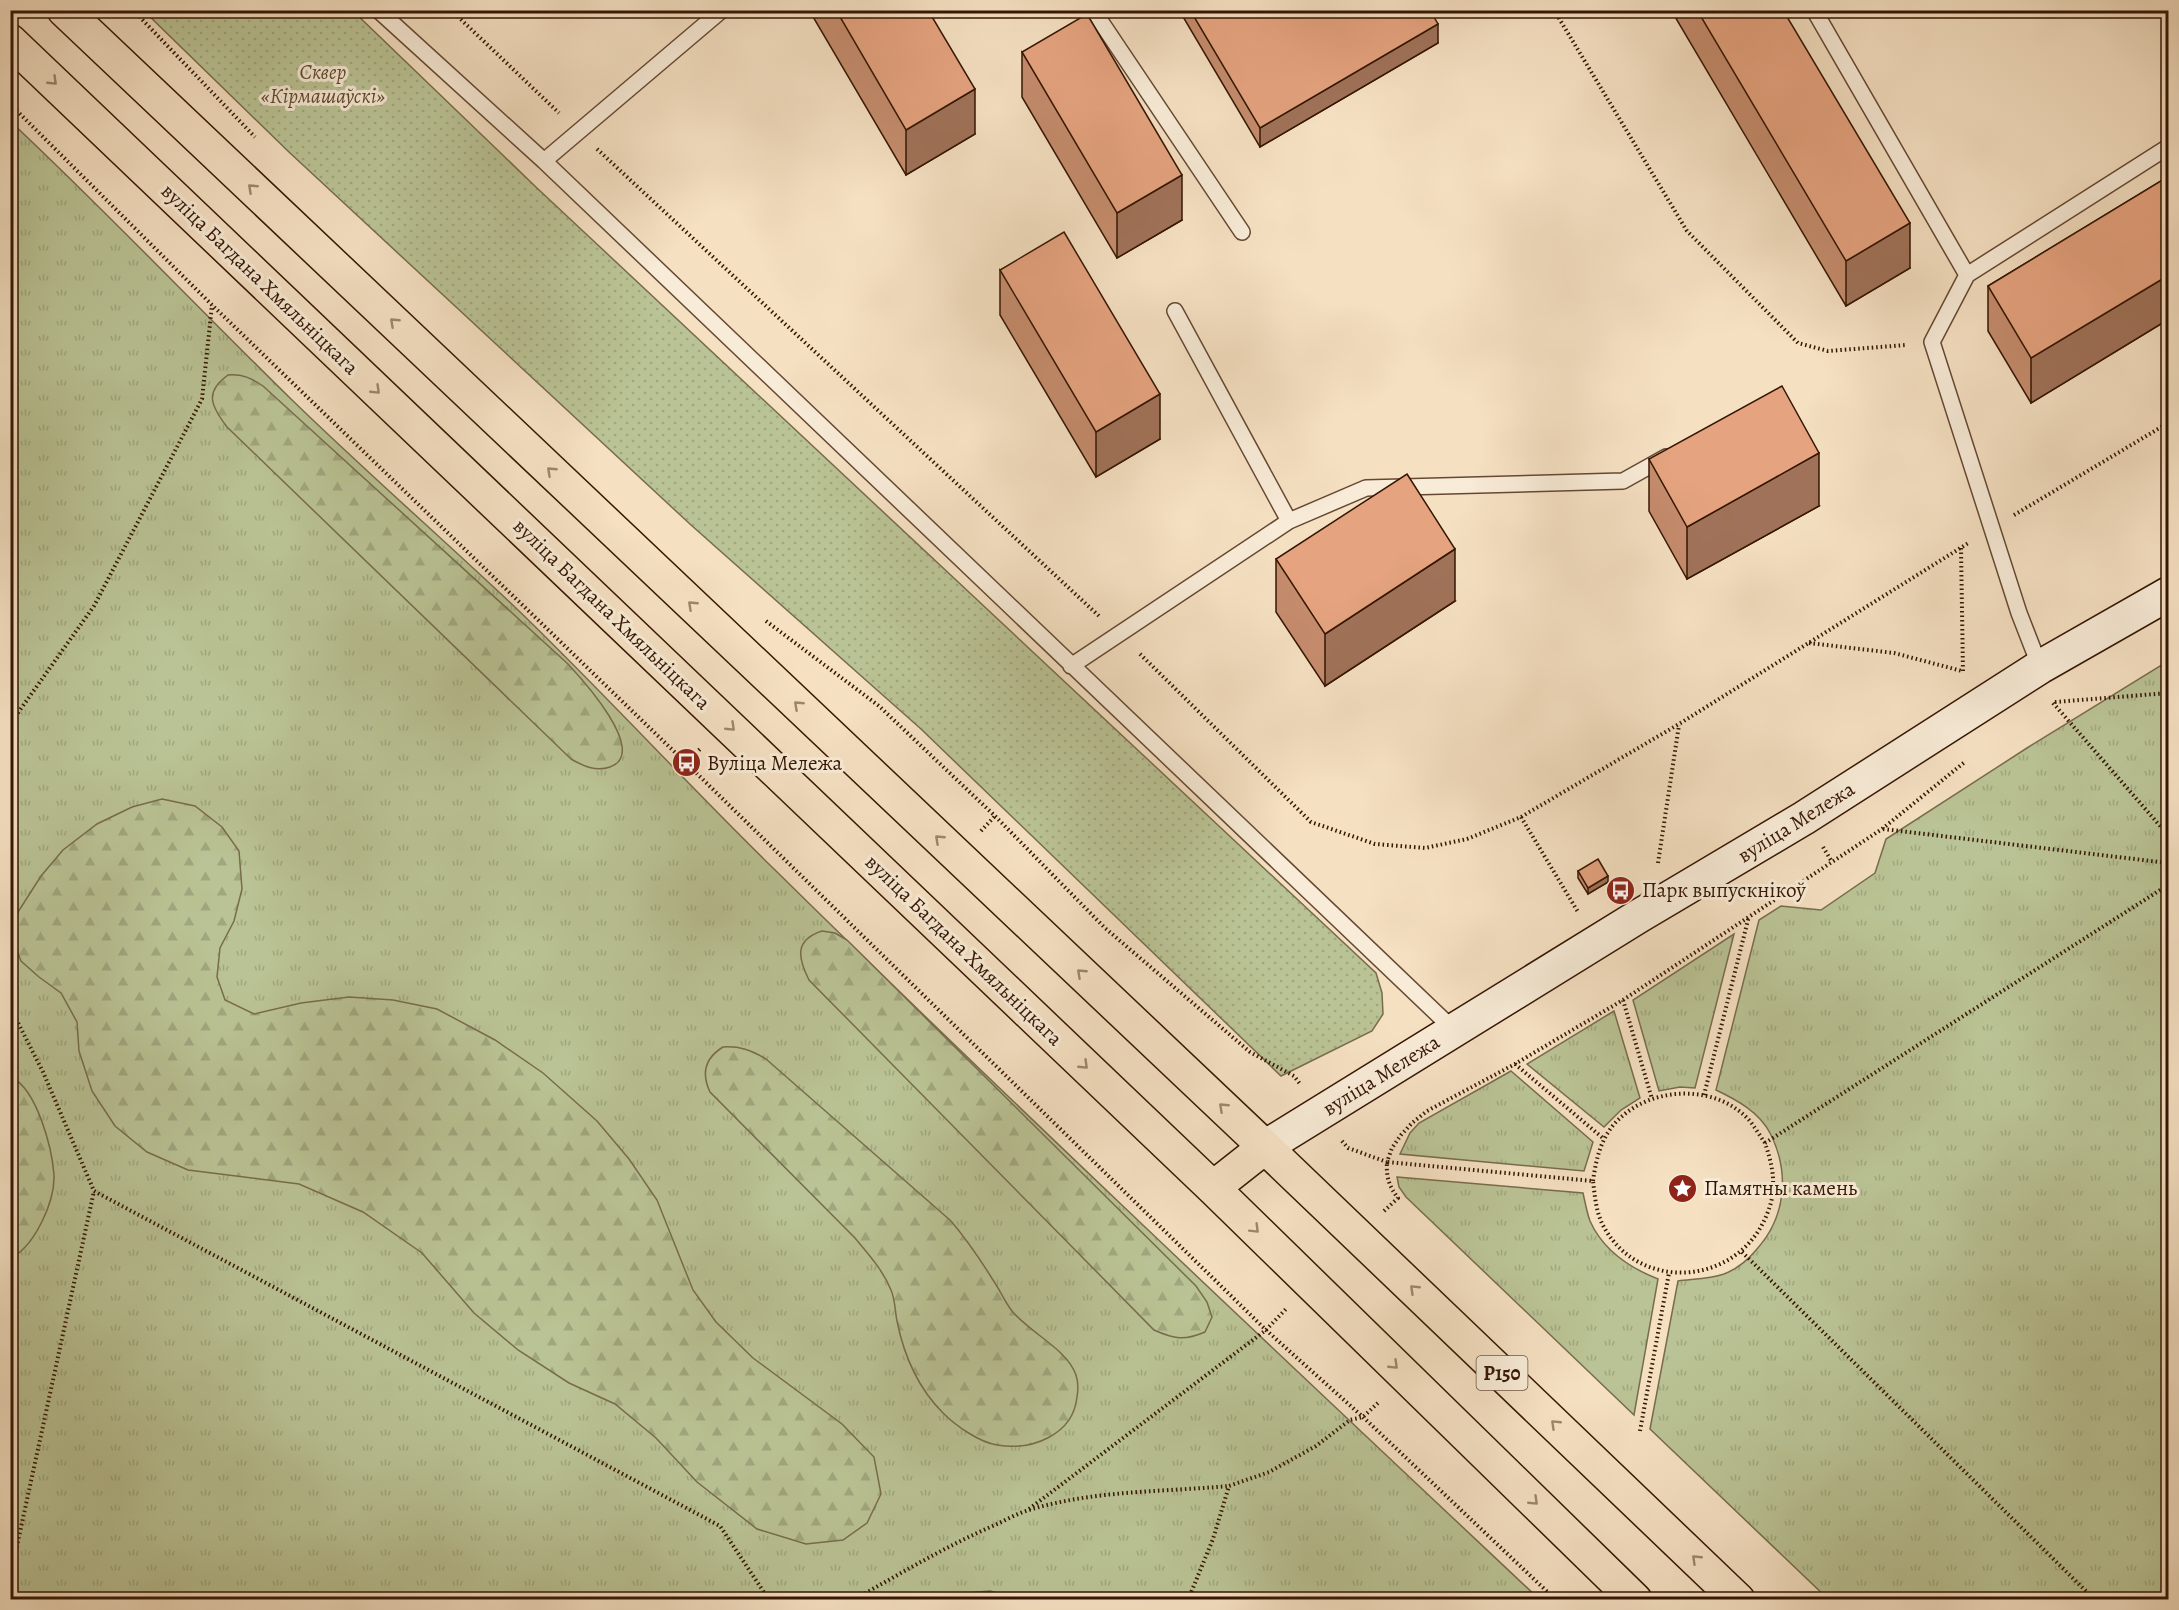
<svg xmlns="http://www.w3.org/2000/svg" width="2179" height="1610" font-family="Alegreya,serif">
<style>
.grass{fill:url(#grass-tufts);stroke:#786c4c;stroke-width:1.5}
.forest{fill:url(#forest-firs);stroke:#786c4c;stroke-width:1.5}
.park{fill:url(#park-dots);stroke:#786c4c;stroke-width:1.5}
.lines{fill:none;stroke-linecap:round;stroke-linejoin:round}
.service-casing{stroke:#654833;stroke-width:18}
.secondary-casing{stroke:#351603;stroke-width:36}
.primary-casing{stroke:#351603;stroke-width:36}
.path{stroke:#351603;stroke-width:4;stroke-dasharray:1.5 3;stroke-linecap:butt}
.service{stroke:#f8ebd7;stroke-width:15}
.secondary{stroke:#f8ebd7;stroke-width:33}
.primary{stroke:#f5e0c2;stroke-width:33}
.wall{fill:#c58c6d;stroke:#351603;stroke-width:1.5}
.shaded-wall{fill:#a07259;stroke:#351603;stroke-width:1.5}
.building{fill:#e5a37f;stroke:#351603;stroke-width:1.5}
.oneway{stroke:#9f856c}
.labels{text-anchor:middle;stroke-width:6;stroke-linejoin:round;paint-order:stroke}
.shield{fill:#f8ebd7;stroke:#705643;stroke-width:1.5}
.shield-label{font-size:20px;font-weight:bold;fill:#351603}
.park-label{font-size:21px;font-style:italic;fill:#5d4a2f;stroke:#f8ebd7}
.street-label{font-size:21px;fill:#351603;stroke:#f8ebd7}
.poi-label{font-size:21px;fill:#351603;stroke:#f8ebd7;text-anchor:start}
</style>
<defs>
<pattern id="grass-tufts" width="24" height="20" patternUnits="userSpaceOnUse" patternTransform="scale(1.5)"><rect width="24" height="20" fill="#bac395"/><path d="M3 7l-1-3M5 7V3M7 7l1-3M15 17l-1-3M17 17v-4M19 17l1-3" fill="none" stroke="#a0a77f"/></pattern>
<pattern id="forest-firs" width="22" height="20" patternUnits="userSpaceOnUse" patternTransform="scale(1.5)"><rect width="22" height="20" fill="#bac395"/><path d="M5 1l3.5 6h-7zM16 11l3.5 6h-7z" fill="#a0a77f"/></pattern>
<pattern id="park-dots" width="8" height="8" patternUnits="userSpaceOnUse" patternTransform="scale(1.5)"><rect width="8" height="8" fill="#bac395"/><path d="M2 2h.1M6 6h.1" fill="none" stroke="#a0a77f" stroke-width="1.8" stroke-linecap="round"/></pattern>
</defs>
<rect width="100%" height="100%" fill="#f5e0c2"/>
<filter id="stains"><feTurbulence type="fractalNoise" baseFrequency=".00333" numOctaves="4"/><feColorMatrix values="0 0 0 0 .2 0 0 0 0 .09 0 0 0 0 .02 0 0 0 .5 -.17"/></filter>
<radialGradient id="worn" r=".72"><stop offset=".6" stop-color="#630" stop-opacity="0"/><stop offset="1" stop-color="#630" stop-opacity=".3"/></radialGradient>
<path class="grass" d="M10,121C106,211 197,307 291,399C365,471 443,539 518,610C605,694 687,784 774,869C1025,1116 1282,1357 1539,1599H11Z
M2168,661V1599H1828L1650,1429L1678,1281C1693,1279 1709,1279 1724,1274C1737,1269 1748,1260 1757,1249C1786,1217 1790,1172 1770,1133C1759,1112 1737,1100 1716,1090L1759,920L1781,906L1821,910L1875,873L1886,839L2027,748Z
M1734,934L1695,1088L1680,1087L1659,1091L1633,1000Z
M1614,1011L1640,1098L1621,1110L1604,1127L1527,1064Z
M1511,1071L1593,1142L1584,1171L1400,1154L1410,1133L1419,1123Z
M1397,1177L1583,1193C1585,1202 1587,1213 1590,1221C1603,1250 1630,1268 1658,1279L1634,1415L1406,1197L1399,1187Z"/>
<path class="forest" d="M228,375C243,374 251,378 263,386L568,664C581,678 650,753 610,767C596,772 583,766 571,759L227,427C211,406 204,392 228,375Z
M162,799L195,806L222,827L239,851L242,889L234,921L220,948L217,977L225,1000L254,1014L301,1003L349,997L393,1000L437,1009L495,1040L543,1073L597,1121L629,1159L657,1200L693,1290L716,1322L753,1358L842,1424L874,1457L881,1494L867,1523L843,1540L806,1544L757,1529L697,1482L656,1438L615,1404L569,1383L518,1350L474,1313L422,1253L363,1212L299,1184L188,1170L147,1152L115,1126L92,1091L79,1051L77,1022L61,993L39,977L21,961L13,940L18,912L41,876L63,850L97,824L132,807Z
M822,931L835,933L847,940L1196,1286L1207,1302L1212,1317L1205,1332C1184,1341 1174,1339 1154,1330L809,980C798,958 794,940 822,931Z
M723,1047C740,1046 751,1050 766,1059L951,1221C967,1240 980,1259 993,1280C1000,1290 1005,1302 1012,1311C1030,1333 1067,1349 1076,1375C1078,1381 1078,1391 1077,1397C1073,1435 1032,1451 997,1445C979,1442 956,1426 943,1413C918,1388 904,1356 897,1321C895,1311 895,1299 891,1290C883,1270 868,1254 855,1238L710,1092C701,1073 705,1058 723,1047Z
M11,1077C37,1089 52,1148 54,1175C55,1201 35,1246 11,1258Z
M990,1591L1018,1599H944L966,1593Z"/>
<path class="park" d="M144,11H353L538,189L1376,973L1382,993L1383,1014L1372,1031L1281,1076L921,729L691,525L290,153Z"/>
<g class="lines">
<defs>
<path id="service" d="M378,10L544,161L1454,1030
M1093,10L1242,232
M1814,10L1967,275L1932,342L2019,613L2040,667
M544,161L722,10
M1967,275L2168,147
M1289,521L1366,488L1623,481L1666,457
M1071,666L1289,521L1175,311"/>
<path id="secondary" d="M1265,1147L1639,916L1804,818L2040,667L2168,594"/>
<path id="primary" d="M64,10L1265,1147L1738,1600
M10,41L1213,1188L1635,1600
M1213,1188L1265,1147"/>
</defs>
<use href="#service" class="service-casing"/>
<use href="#secondary" class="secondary-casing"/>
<use href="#primary" class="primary-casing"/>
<path class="path" d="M133,10L255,137
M451,10L559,113
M1554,10L1687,231L1798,343L1828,351L1906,345
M10,104L212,305L686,763L1266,1330L1363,1417L1556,1600
M597,149L1099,616
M2014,515L2168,423
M1961,548L1963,672
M766,621L879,706L995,816L1105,928L1250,1052L1294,1076L1300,1084
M1809,643L1894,653L1962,671
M1140,654L1311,822L1375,844L1425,848L1467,839L1521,817L1679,724L1970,542
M2055,702L2168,693
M2053,703L2168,835
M10,724L94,606L202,399L212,305
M686,763L700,749
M1521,817L1578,912
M1883,829L2168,863
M981,831L995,816
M1823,847L1832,862
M1658,863L1679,725
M1623,1000L1652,1099
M10,1007L43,1072L94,1191L720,1526L769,1600
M1515,1064L1604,1139
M1704,1095L1749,916
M1342,1141L1348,1148L1387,1162L1392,1148L1401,1135L1412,1123L1427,1111L1515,1064L1623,1000L1882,829L1966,761
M1593,1181C1596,1159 1601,1138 1616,1122C1650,1086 1715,1083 1749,1120C1755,1127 1760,1136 1765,1143
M1384,1211L1398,1198C1389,1186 1386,1177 1387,1162L1593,1181C1595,1197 1596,1214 1605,1229C1641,1291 1731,1285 1763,1223C1768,1213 1773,1200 1773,1188C1774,1172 1770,1158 1765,1143L2168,885
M1742,1252L2095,1600
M1640,1431L1669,1273
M1029,1509L1266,1330L1286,1309
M10,1578L94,1191
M853,1600C900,1574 946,1546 995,1525C1006,1520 1018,1513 1029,1510C1094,1490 1163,1492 1229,1486
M1188,1600L1213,1539L1229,1486L1269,1472L1316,1446L1350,1420L1363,1417L1380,1401"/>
<use href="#service" class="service"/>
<use href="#secondary" class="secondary"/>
<use href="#primary" class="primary"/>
</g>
<path class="wall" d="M809,10H928L975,134L906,175Z
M1179,10H1430L1438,43L1260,147Z
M1671,10H1783L1910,268L1846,306Z
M1022,52L1182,220L1117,258L1022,97Z
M2169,176V319L2031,403L1988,331V286Z
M1000,270L1160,439L1096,477L1000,315Z
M1649,459L1819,506L1687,579L1649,511Z
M1276,559L1455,601L1325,686L1276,612Z
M1578,871L1608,882L1588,894L1578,878Z"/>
<path class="shaded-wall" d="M1438,24V43L1260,147V128Z
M975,89V134L906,175V130Z
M1182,175V220L1117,258V213Z
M1910,223V268L1846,306V261Z
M2169,275V319L2031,403V358Z
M1160,394V439L1096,477V432Z
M1819,453V506L1687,579V527Z
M1455,549V601L1325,686V634Z
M1608,876V882L1588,894V888Z"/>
<path class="building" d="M836,10H928L975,89L906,130Z
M1190,10H1430L1438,24L1260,128Z
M1697,10H1783L1910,223L1846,261Z
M1087,14L1182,175L1117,213L1022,52Z
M2169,176V275L2031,358L1988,286Z
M1064,232L1160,394L1096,432L1000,270Z
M1782,386L1819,453L1687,527L1649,459Z
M1407,474L1455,549L1325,634L1276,559Z
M1598,859L1608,876L1588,888L1578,871Z"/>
<defs><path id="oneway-chevron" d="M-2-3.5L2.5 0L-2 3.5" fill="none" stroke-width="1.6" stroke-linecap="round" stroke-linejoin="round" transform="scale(1.5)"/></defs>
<g class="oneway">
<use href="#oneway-chevron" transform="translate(53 81) rotate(44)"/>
<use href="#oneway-chevron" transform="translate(252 188) rotate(-137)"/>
<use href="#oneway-chevron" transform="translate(394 322) rotate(-137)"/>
<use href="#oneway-chevron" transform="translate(376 390) rotate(44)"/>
<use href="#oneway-chevron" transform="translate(551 471) rotate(-137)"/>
<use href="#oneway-chevron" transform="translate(692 605) rotate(-137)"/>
<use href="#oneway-chevron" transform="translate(798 705) rotate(-137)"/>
<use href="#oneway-chevron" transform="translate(731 727) rotate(44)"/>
<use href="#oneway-chevron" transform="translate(939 839) rotate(-137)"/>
<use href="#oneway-chevron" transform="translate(1081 973) rotate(-137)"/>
<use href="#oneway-chevron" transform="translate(1084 1065) rotate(44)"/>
<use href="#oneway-chevron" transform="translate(1223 1107) rotate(-137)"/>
<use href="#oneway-chevron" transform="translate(1255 1229) rotate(45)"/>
<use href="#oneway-chevron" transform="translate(1414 1289) rotate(-136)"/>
<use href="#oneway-chevron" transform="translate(1394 1365) rotate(44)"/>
<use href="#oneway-chevron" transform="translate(1555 1424) rotate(-136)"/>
<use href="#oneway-chevron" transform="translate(1534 1501) rotate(44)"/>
<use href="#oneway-chevron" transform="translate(1696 1559) rotate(-136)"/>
</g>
<defs>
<symbol id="bus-disc" viewBox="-11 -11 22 22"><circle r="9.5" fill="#8f2418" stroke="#f8ebd7"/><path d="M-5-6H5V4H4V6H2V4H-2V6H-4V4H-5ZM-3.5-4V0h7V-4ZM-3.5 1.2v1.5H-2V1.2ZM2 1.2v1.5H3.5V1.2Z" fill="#fff"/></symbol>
<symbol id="sight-disc" viewBox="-11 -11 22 22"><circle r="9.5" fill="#8f2418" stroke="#f8ebd7"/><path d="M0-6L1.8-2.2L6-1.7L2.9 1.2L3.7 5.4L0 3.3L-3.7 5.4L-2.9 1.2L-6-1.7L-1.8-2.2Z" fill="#fff"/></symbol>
</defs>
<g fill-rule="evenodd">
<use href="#bus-disc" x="670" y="746" width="33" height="33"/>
<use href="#bus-disc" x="1604" y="874" width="33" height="33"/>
<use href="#sight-disc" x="1666" y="1172" width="33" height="33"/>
</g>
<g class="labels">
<rect class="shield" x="1476.5" y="1356" width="51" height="34" rx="4.5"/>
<g class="shield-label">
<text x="1502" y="1380">Р150</text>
</g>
<g class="park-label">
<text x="323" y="79">Сквер<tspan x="323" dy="24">«Кірмашаўскі»</tspan></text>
</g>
<g class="street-label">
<text transform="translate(260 279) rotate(44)" y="7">вуліца Багдана Хмяльніцкага</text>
<text transform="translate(612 614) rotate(44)" y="7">вуліца Багдана Хмяльніцкага</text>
<text transform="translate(1796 822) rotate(-32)" y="7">вуліца Мележа</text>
<text transform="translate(964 950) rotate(44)" y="7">вуліца Багдана Хмяльніцкага</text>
<text transform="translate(1381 1075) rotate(-32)" y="7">вуліца Мележа</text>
</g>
<g class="poi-label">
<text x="707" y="770">Вуліца Мележа</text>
<text x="1642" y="897">Парк выпускнікоў</text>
<text x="1704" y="1195">Памятны камень</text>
</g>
</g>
<rect width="2179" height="1610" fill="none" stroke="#f5e0c2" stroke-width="36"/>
<rect x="12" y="12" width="2155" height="1586" fill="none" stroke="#351603" stroke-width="3"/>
<rect x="18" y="18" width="2143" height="1574" fill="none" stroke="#351603" stroke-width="1.5"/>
<rect width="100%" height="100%" filter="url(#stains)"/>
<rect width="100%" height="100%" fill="url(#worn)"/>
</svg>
